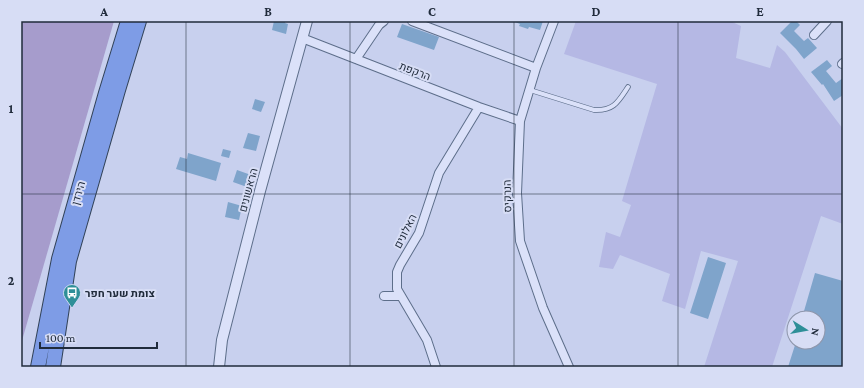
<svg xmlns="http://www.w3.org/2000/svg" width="864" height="388" font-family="'Crimson Pro',Heebo,serif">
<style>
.farmland{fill:#b5b8e4}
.green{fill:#a69ccc}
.building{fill:#7fa4cb}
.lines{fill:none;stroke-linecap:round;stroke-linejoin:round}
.service-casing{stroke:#5d6e8a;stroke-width:5.5}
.minor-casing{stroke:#5d6e8a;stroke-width:10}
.tertiary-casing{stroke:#5d6e8a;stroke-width:12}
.trunk-casing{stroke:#314258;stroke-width:16}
.service{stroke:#dbe1f9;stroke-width:4}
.minor{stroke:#dbe1f9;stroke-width:8}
.tertiary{stroke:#dbe1f9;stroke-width:10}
.trunk{stroke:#7e9ce6;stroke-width:14}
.grid{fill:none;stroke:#202b3b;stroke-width:1;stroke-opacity:0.55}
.labels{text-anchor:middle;stroke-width:4;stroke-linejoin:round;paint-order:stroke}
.street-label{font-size:11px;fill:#202b3b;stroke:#d7ddf5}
.poi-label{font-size:11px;font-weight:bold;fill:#202b3b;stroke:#d7ddf5;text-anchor:start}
.neatline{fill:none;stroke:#202b3b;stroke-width:1.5}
.grid-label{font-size:13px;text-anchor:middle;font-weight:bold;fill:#202b3b}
</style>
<rect width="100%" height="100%" fill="#c8d0ee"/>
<path class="farmland" d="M576,21H730L741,26L736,58L770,68L777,45L785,52L843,129V224L821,216L772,367H704L738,261L701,251L685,309L662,301L670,274L620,255L613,269L599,267L606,232L620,237L631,205L622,201L657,84L564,54Z"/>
<path class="green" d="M21,21H114L21,344Z"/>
<path class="building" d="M274,21H285V23L288,24L286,34L272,30Z
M515,21H543L540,30L529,27L528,29L519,26L520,24L515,22Z
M792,21H796L800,25L794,31L804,41L808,38L817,48L804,59L796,49L780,33Z
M402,24L439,37L434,50L397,37Z
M827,60L832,66L826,71L836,83L843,78V95L834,101L823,84L822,85L811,72Z
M255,99L265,102L261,112L252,109Z
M248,133L260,136L256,151L243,148Z
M223,149L231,151L229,158L221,156Z
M188,153L221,163L216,181L176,169L180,157L187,159Z
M237,170L251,175L247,187L233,182Z
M228,202L242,206L239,220L225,217Z
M708,257L726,263L708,319L690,313Z
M815,273L843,281V367H788L796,342H818V318H802Z"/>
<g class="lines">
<defs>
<path id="service" d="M530,90L594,110C614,111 618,102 628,87"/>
<path id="minor" d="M412,21L536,68
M554,21L536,68L520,121L517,193L520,241L543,308L569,367
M814,35L827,21
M302,38L479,107L520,121
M356,59L379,25L384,21
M842,64L843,63
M384,296H401
M436,367L427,340L397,289V272L400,265L419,233L439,173L479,107"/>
<path id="tertiary" d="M219,367L222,340L260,191L307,21"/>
<path id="trunk" d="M38,367L59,259L106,93L128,21
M53,367L69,261L118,90L139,21"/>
</defs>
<use href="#service" class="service-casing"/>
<use href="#minor" class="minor-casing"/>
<use href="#tertiary" class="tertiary-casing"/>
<use href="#trunk" class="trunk-casing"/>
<use href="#service" class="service"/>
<use href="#minor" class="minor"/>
<use href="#tertiary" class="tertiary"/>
<use href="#trunk" class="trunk"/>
</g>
<path class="grid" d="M186,21V367M350,21V367M514,21V367M678,21V367M21,194H843"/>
<defs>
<symbol id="bus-pin" viewBox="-11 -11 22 30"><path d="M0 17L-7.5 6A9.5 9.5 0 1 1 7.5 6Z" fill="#2e8f98" stroke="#d7ddf5"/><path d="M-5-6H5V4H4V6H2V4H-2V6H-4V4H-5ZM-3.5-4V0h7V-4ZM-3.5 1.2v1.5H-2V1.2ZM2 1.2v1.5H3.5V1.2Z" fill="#fff"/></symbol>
</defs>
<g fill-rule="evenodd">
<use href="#bus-pin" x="62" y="283" width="20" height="27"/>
</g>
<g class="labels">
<g class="street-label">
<text transform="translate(415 71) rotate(21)" y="4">הרקפת</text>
<text transform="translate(248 190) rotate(-75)" y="4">הראשונים</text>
<text transform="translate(78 193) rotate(-74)" y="4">הירדן</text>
<text transform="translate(507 196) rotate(-91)" y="4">הנרקיס</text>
<text transform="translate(405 231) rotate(-63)" y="4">האלונים</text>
</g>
<g class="poi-label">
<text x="85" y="297">צומת שער חפר</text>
</g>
</g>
<rect width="864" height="388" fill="none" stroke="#d7ddf5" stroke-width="44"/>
<g transform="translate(806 330) rotate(101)"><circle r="19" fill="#d7ddf5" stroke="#8e96ab"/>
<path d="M0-3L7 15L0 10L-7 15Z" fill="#2e8f98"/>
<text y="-6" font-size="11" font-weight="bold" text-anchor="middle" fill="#202b3b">N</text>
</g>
<path d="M40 342v6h117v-6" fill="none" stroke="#202b3b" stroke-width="2"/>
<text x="46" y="342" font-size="12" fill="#202b3b" stroke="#d7ddf5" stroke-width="3" paint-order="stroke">100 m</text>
<rect x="22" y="22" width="820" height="344" class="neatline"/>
<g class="grid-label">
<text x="104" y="16">A</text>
<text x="268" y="16">B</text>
<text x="432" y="16">C</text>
<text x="596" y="16">D</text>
<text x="760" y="16">E</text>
<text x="11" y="113">1</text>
<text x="11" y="285">2</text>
</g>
</svg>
